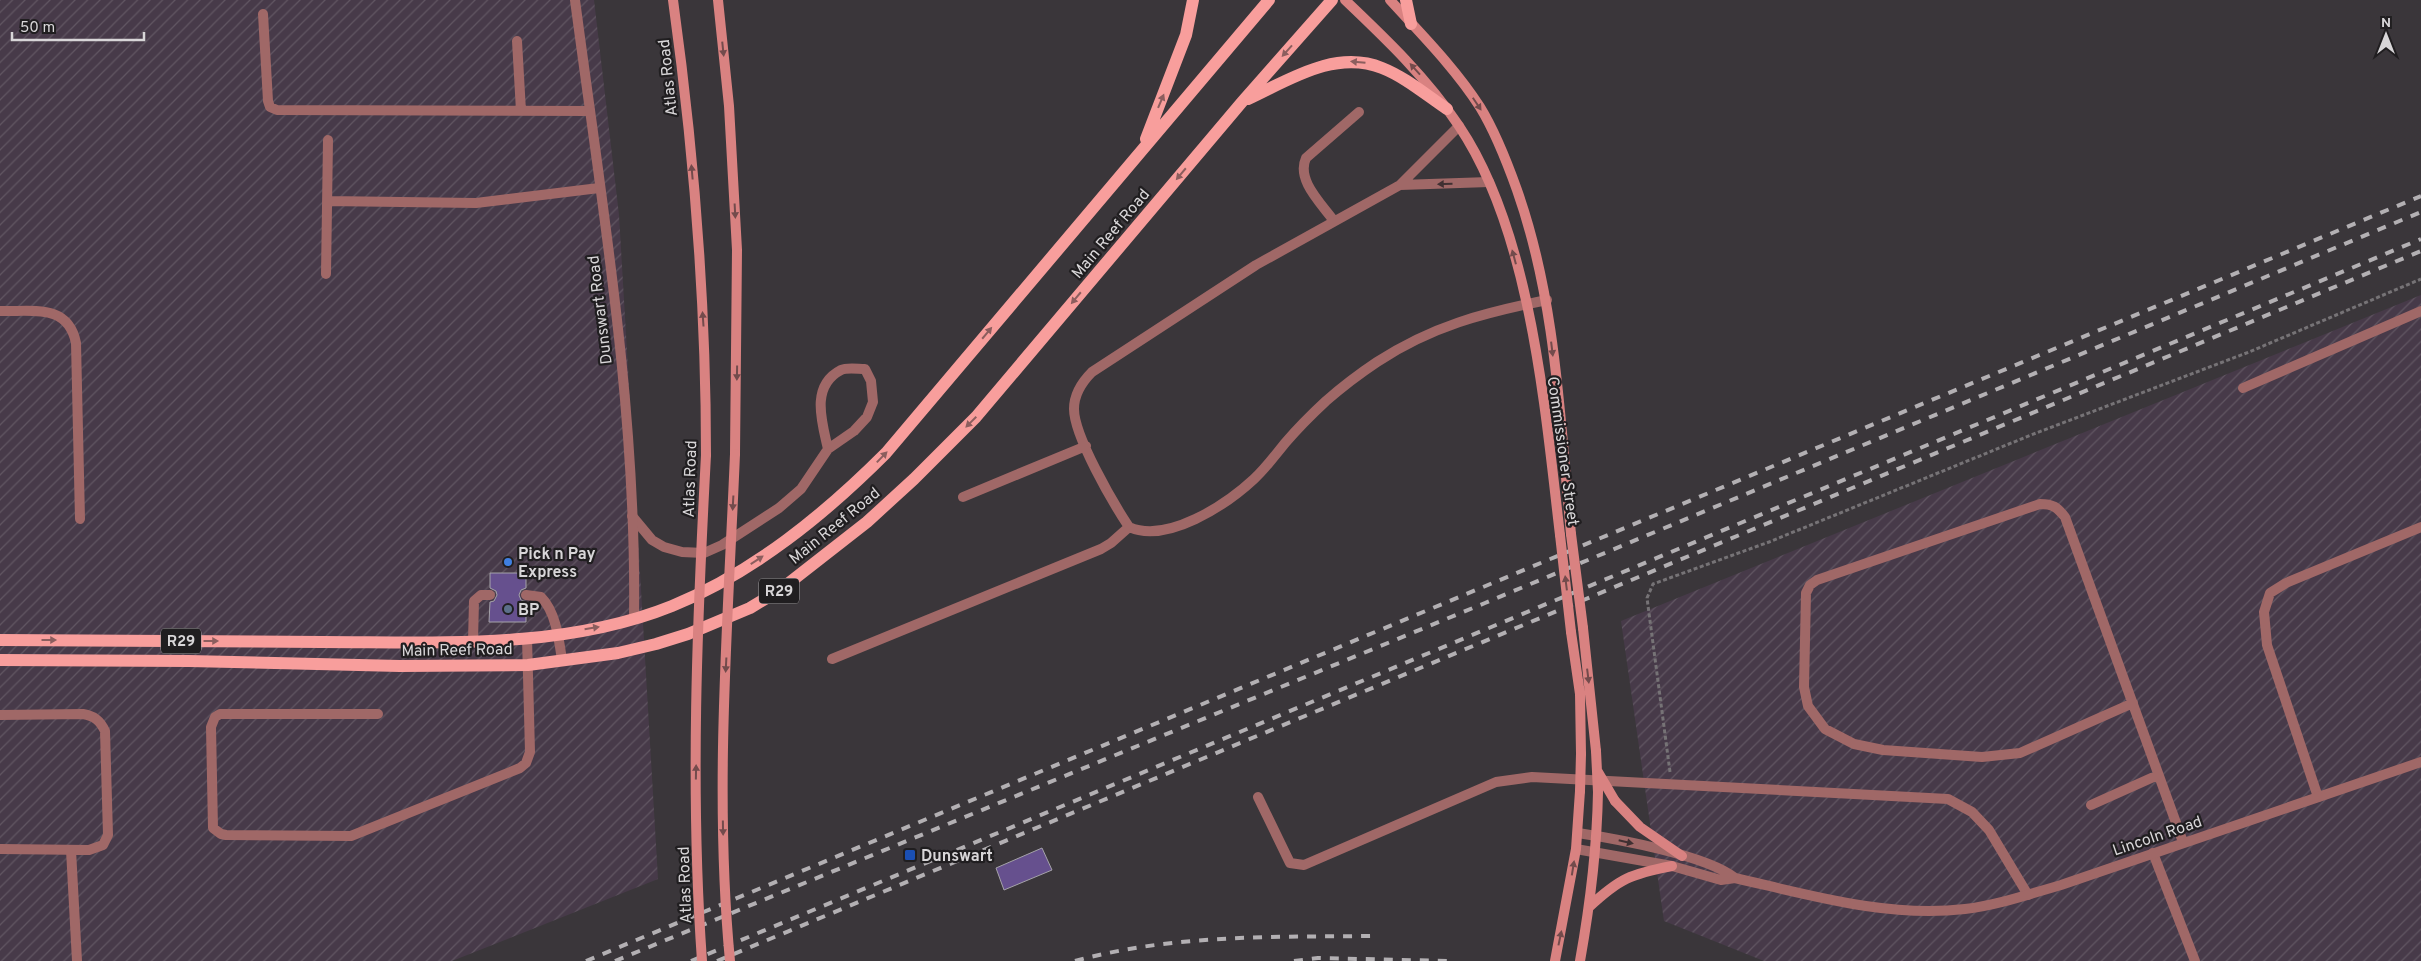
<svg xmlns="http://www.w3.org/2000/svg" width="2421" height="961" font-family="Overpass,sans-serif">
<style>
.industrial{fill:url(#industrial-furrows)}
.building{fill:#66508e;stroke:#a5a3a9}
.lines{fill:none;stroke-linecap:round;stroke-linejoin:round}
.path{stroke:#767376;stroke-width:3;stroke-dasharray:4 2.5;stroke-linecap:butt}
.service{stroke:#a06867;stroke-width:10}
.minor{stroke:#a06867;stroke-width:10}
.secondary{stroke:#d98281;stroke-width:10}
.primary{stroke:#f89e9c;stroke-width:12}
.rail{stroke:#b3b0b3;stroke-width:4;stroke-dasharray:9 9;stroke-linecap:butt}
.secondary-bridge{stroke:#d98281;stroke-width:10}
.oneway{fill:#734b4c}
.oneway2{fill:#8c5e5e}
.oneway3{fill:#403032}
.shop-dot{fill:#3f7fe0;stroke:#201e20;stroke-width:2}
.service-dot{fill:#5c6f8a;stroke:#201e20;stroke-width:2}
.transit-dot{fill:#1a4fb4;stroke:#201e20;stroke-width:2}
.labels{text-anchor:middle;stroke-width:4.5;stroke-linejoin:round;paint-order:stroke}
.shield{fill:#201e20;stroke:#a19fa1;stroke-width:1}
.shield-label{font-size:15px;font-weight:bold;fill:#d8d6d8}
.street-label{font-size:16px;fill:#d8d6d8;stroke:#201e20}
.poi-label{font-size:16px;font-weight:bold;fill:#d8d6d8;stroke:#201e20;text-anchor:start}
</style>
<defs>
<pattern id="industrial-furrows" width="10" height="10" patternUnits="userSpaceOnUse" patternTransform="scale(1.25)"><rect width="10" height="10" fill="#473a49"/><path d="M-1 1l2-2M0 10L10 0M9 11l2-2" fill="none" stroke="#615662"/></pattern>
</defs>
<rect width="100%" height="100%" fill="#3a363a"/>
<path class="industrial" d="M0,0H594L619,215L658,879L452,961H0Z
M2421,295V961H1764L1664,921L1621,621Z"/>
<path class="building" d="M490,573H526V588L521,590L519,595L521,600L526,602V622H489L490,602L494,601L497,595L496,591L490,588Z
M1042,848L1052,870L1004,890L996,868Z"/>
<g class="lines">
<path class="path" d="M1670,772L1647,598L1653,584L1769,542L2031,435L2249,352L2421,279"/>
<path class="service" d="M263,14L268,101L270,107L277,110L590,111
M517,41L521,111
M1459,126L1400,185L1256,265L1092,372C1081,383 1074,394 1074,409C1074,436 1113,503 1129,527C1167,544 1226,505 1254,479C1266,468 1276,454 1286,442C1298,428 1312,414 1326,401C1342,387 1359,374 1377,362C1432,326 1483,313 1547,300
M1400,185L1489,182
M327,201L476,203L599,188
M1334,221C1321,203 1296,180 1306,158L1359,112
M326,274L328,140
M0,311C32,312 68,303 76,343L80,519
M2243,388L2421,311
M963,497L1086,446
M632,516L652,540L664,547L682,552L704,553L722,545L779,508L801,489L828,449L854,431L867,417L873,402L871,381L865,369C858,369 847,367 841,370C810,386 822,422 828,449
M526,595L541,597C556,612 559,640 562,660
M473,641L474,601L481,595H490
M832,659L1101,549L1111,543L1129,527
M2133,703L2020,753L1982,757L1883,750L1854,744L1825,729L1808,706L1804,687L1806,593L1810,585L1817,580L2040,504C2053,504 2057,507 2065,517C2105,625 2143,734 2183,842
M378,714H220L215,717L211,727L213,828L221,834L226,835L351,836L520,768L526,763L530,752L527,638
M0,715L83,714C94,716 100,720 105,731L108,835L103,845L89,850L0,849
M1258,797L1290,863L1304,865L1496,782L1532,777L1948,799L1972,812L1989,830L2028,895
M2318,797L2267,645L2264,612L2270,593L2286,583L2421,527
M2091,805L2158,775
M71,850L77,961
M2153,853L2195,961"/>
<path class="minor" d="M575,0C602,205 637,411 634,618
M1578,833C1617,839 1706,855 1735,878
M1576,849L1672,866L1721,880L1735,878C1810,895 1887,918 1965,909C1998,905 2029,894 2061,885L2421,762"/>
<path class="secondary" d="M673,0C694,151 706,303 706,455
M718,0L729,106L737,250L735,454
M1345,0C1386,39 1427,78 1459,126C1531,233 1545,409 1560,535
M1390,0C1421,34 1455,68 1480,107C1496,133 1507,162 1517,190C1556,300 1560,419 1571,534
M1583,628L1596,751
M1571,632L1580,694L1581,754
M1615,801L1640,827L1682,856
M1589,907C1620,878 1631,874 1672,866
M1555,961L1576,849L1580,791
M1580,961C1590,905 1597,849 1598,792"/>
<path class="primary" d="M1406,0L1411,24
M1248,99C1289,80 1335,49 1382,68C1405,77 1426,95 1447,109
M1146,139L1186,35L1193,0
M0,640C107,640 214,641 322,642C437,642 563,650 672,606C754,572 824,515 886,453L1269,0
M0,660L189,661L400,666L528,665L618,653L656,644L688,634L750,608L780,590L867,522L914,479L976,417L1242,102L1332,0"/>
<path class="rail" d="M586,961L2421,196
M615,961L1485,603L2421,212
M691,961L2421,239
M717,961L2421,251
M1075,961C1173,934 1275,937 1376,936
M1294,961L1318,958L1448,961"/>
<path class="secondary-bridge" d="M1571,534L1583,628
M1560,535L1571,632
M1596,751L1598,792
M1598,772L1615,801
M1580,791L1581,754
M702,961C690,793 697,623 706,455
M730,961C714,793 728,623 735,454"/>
</g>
<defs><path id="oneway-solid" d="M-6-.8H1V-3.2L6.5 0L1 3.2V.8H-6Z" transform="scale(1.25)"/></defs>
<g class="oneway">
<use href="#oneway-solid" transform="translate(723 49) rotate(84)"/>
<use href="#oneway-solid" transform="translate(1415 69) rotate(-132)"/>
<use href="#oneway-solid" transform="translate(1477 104) rotate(56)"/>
<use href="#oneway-solid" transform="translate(692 172) rotate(-95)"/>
<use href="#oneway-solid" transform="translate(735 211) rotate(87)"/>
<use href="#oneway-solid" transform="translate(1514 257) rotate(-105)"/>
<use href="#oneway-solid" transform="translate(703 319) rotate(-94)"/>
<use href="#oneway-solid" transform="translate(1552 349) rotate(83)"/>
<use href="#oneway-solid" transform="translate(737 373) rotate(91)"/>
<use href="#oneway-solid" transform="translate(733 503) rotate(93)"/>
<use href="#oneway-solid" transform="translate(1566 583) rotate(-97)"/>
<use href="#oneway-solid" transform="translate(726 665) rotate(93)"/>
<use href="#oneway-solid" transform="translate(1588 676) rotate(83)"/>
<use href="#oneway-solid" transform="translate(696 772) rotate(-89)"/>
<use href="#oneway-solid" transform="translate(723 828) rotate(89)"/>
<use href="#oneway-solid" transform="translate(1573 868) rotate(-81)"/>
<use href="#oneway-solid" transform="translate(1560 938) rotate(-78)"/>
</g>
<g class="oneway2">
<use href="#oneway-solid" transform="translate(1287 51) rotate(132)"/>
<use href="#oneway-solid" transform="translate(1358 62) rotate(-175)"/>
<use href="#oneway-solid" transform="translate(1161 101) rotate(-67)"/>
<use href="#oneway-solid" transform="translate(1181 174) rotate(130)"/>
<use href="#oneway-solid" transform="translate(1076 298) rotate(130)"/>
<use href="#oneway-solid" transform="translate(987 333) rotate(-50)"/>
<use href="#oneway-solid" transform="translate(971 422) rotate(135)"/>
<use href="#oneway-solid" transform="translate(882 457) rotate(-46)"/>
<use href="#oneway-solid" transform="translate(757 560) rotate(-33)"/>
<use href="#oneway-solid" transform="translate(592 628) rotate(-9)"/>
<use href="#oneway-solid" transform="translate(49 640)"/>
<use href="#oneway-solid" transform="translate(211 641)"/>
</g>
<g class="oneway3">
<use href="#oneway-solid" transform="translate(1445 184) rotate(178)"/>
<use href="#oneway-solid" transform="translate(1626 842) rotate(13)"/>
</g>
<circle class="shop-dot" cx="508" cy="562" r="5"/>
<circle class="service-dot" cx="508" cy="609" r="5"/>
<rect class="transit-dot" x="904" y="849" width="12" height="12" rx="2.5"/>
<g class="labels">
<g class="shield">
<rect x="759" y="578.5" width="40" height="25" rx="4"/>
<rect x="161" y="628.5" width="40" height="25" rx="4"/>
</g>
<g class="shield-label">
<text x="779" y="596">R29</text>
<text x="181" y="646">R29</text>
</g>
<g class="street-label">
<text transform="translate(667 78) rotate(-96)" y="6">Atlas Road</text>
<text transform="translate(1110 233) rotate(-50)" y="6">Main Reef Road</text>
<text transform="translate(599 310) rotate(-97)" y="6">Dunswart Road</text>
<text transform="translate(1564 451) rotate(82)" y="6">Commissioner Street</text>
<text transform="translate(689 479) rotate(-88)" y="6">Atlas Road</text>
<text transform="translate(834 525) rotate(-39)" y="6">Main Reef Road</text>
<text transform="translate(457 649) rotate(-1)" y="6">Main Reef Road</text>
<text transform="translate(2157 835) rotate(-19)" y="6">Lincoln Road</text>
<text transform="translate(684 885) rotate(-92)" y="6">Atlas Road</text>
</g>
<g class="poi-label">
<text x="518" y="559">Pick n Pay<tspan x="518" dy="18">Express</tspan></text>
<text x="518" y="615">BP</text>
<text x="921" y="861">Dunswart</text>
</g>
</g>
<g transform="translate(2386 35)" stroke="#201e20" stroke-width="4" paint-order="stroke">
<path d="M0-4L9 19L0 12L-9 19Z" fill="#d8d6d8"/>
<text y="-8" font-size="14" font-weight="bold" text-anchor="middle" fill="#d8d6d8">N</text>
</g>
<path d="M12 32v8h132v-8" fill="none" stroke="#d8d6d8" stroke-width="2.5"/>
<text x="20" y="32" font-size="15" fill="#d8d6d8" stroke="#201e20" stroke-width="4" paint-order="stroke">50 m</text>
</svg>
